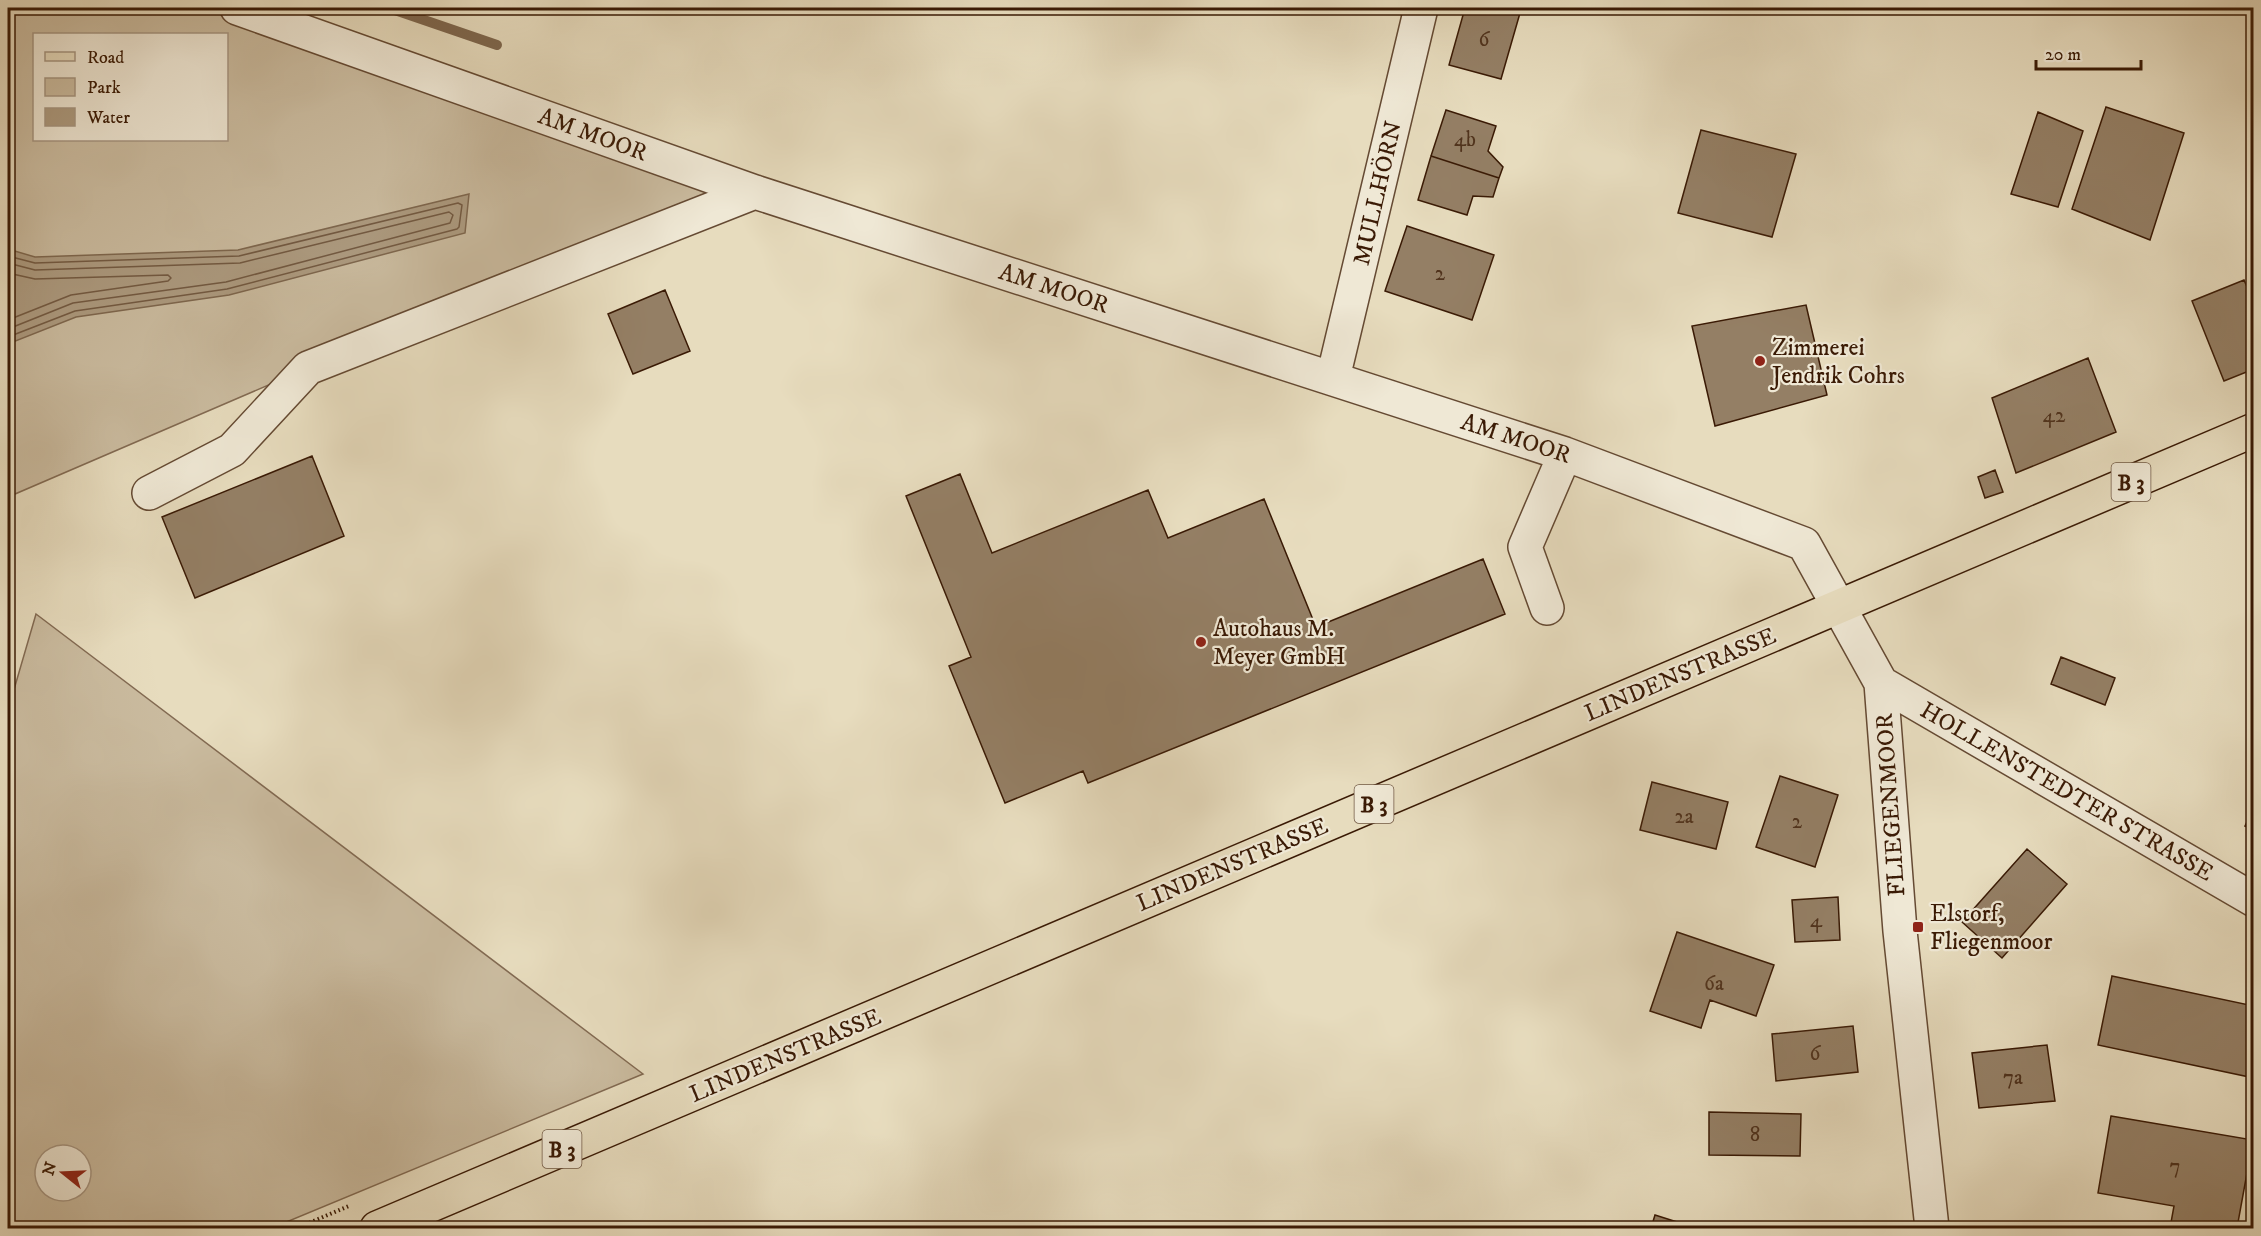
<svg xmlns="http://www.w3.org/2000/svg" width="2261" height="1236" font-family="'IM FELL DW Pica',serif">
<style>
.green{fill:#cabb9f;stroke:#826a52;stroke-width:1.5;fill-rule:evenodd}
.water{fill:#ac9a7f;stroke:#7e674e;stroke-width:1.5}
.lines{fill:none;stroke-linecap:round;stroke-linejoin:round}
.shore{stroke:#735a42;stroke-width:1.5}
.stream{stroke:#7e674e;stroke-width:10}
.building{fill:#947f65;stroke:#3a1a05;stroke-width:1.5}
.minor-casing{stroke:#654a33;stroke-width:36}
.major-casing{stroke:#3a1a05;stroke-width:36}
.path{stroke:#3a1a05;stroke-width:4;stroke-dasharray:1.5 3;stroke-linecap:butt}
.minor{stroke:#efe8d5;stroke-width:33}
.major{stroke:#e7dcbe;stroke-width:33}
.poi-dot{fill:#8f2418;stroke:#efe8d5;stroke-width:2}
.labels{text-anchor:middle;stroke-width:4.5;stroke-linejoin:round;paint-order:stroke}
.number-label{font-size:21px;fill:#50331d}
.shield{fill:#efe8d5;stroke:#705843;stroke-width:1.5}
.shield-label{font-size:22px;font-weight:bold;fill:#3a1a05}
.street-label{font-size:24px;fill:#3a1a05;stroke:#efe8d5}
.poi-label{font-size:24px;fill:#3a1a05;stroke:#efe8d5;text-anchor:start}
</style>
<rect width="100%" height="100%" fill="#e7dcbe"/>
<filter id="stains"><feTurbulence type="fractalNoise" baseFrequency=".00333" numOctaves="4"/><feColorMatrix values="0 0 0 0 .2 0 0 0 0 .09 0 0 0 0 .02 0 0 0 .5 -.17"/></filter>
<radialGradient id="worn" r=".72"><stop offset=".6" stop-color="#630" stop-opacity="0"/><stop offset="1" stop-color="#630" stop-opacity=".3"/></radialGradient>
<path class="green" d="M8,8H237L755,192L308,368L8,497ZM34,34H226V140H34Z
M36,614L643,1074L272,1228H8V710ZM45,1155H81V1191H45Z"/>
<path class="water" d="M469,194L465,233L229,295L76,317L8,344V249L35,257L238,250Z"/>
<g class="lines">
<path class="shore" d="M8,256L35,263L239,256L458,203L462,205L459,227L457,229L227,289L75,311L8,337
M8,263L35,270L240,263L449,212L453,215L450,223L226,282L73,303L8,329
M8,273L35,279L168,275L171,278L168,281L71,295L8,320"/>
<path class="stream" d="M389,8L497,45"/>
</g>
<path class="building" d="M1465,8H1499L1520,13L1501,79L1449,65Z
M2106,107L2184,133L2150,240L2072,209Z
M1446,110L1496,126L1488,151L1503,167L1499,178L1431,156Z
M2038,112L2083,131L2058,207L2011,194Z
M1701,130L1796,154L1772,237L1678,213Z
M1431,156L1499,178L1493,197L1473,196L1467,215L1418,200Z
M1407,226L1494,255L1472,320L1385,291Z
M2244,280L2254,303V369L2224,381L2192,301Z
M665,290L690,351L633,374L608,314Z
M1806,305L1827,395L1715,426L1692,326Z
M2088,358L2116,432L2016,473L1992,398Z
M312,456L344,536L195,598L162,517Z
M1995,470L2003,492L1985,498L1978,477Z
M960,474L992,553L1148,490L1168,538L1264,499L1316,627L1483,559L1505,614L1088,783L1083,771L1005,803L949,666L971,657L906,496Z
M2061,657L2115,678L2105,705L2051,684Z
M1780,776L1838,795L1815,867L1756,847Z
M1652,782L1728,802L1716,849L1640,830Z
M2254,806V830L2245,826Z
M2027,849L2067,884L2002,958L1962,922Z
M1838,897L1840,940L1795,942L1792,900Z
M1677,932L1774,965L1756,1016L1710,1000L1701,1028L1650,1011Z
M2112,976L2254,1006V1078L2098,1045Z
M1853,1026L1858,1072L1776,1081L1772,1034Z
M2047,1045L2055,1101L1979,1108L1972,1053Z
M1709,1112L1801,1114L1800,1156L1709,1155Z
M2111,1116L2253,1140L2237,1228H2170L2174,1206L2098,1193Z
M1655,1215L1696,1228H1651Z"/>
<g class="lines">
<defs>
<path id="minor" d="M237,8L755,192L1565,454L1804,544L1881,683L1900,931L1932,1228
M1333,378L1421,8
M149,493L232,450L308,368L755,192
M1547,608L1525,547L1565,454
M1881,683L2254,900"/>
<path id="major" d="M377,1228L2254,430"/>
</defs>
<use href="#minor" class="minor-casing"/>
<use href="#major" class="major-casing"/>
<path class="path" d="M297,1228L349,1206"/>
<use href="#minor" class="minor"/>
<use href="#major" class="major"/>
</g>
<g class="poi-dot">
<circle cx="1760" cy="361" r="6"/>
<circle cx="1201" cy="642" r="6"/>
<rect x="1912" y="921" width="12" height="12" rx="3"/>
</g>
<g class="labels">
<g class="number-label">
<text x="1484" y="46">6</text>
<text x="1465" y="146">4b</text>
<text x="1440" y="280">2</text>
<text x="2054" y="422">42</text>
<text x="1684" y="823">2a</text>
<text x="1797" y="828">2</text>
<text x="1816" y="927">4</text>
<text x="1714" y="990">6a</text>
<text x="1815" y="1060">6</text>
<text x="2013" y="1084">7a</text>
<text x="1755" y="1141">8</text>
<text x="2175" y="1173">7</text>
</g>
<g class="shield">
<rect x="2111.5" y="463" width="39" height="38" rx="4.5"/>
<rect x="1354.5" y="785" width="39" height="38" rx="4.5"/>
<rect x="542.5" y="1130" width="39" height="38" rx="4.5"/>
</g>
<g class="shield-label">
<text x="2131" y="490">B 3</text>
<text x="1374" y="812">B 3</text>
<text x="562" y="1157">B 3</text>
</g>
<g class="street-label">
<text transform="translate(593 134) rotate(20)" y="8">AM MOOR</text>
<text transform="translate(1377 193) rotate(-77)" y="8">MULLHÖRN</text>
<text transform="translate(1054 288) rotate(18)" y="8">AM MOOR</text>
<text transform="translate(1516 438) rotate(18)" y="8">AM MOOR</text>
<text transform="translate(1680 674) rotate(-23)" y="8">LINDENSTRASSE</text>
<text transform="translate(2067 791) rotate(30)" y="8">HOLLENSTEDTER STRASSE</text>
<text transform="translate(1890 805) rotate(-94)" y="8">FLIEGENMOOR</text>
<text transform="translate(1232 864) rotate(-23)" y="8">LINDENSTRASSE</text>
<text transform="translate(785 1055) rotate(-23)" y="8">LINDENSTRASSE</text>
</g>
<g class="poi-label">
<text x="1772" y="355">Zimmerei<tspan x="1772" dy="28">Jendrik Cohrs</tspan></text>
<text x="1213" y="636">Autohaus M.<tspan x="1213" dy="28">Meyer GmbH</tspan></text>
<text x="1930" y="921">Elstorf,<tspan x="1930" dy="28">Fliegenmoor</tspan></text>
</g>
</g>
<rect width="2261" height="1236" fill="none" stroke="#e7dcbe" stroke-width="30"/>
<rect x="9" y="9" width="2243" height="1218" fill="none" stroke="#3a1a05" stroke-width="3"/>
<rect x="15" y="15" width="2231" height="1206" fill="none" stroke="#3a1a05" stroke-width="1.5"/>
<rect x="33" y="33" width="195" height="108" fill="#efe8d5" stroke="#a79682" stroke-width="1.5"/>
<rect x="45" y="52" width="30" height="9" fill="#e7dcbe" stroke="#a79682" stroke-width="1.5"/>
<text x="87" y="63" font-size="18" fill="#3a1a05">Road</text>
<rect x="45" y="78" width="30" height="18" fill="#cabb9f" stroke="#a79682" stroke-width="1.5"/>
<text x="87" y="93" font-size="18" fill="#3a1a05">Park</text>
<rect x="45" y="108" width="30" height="18" fill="#ac9a7f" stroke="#a79682" stroke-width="1.5"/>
<text x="87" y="123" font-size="18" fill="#3a1a05">Water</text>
<g transform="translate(63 1173) rotate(288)"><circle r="28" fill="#efe8d5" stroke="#a79682" stroke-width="1.5"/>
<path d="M0-4.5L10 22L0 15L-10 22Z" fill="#8f2418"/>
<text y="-9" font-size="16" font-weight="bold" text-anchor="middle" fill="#3a1a05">N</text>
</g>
<path d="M2036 60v9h105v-9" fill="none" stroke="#3a1a05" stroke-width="3"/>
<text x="2045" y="60" font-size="18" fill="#3a1a05" stroke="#efe8d5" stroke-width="4.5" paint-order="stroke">20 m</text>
<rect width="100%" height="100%" filter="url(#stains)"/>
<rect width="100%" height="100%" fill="url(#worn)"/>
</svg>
